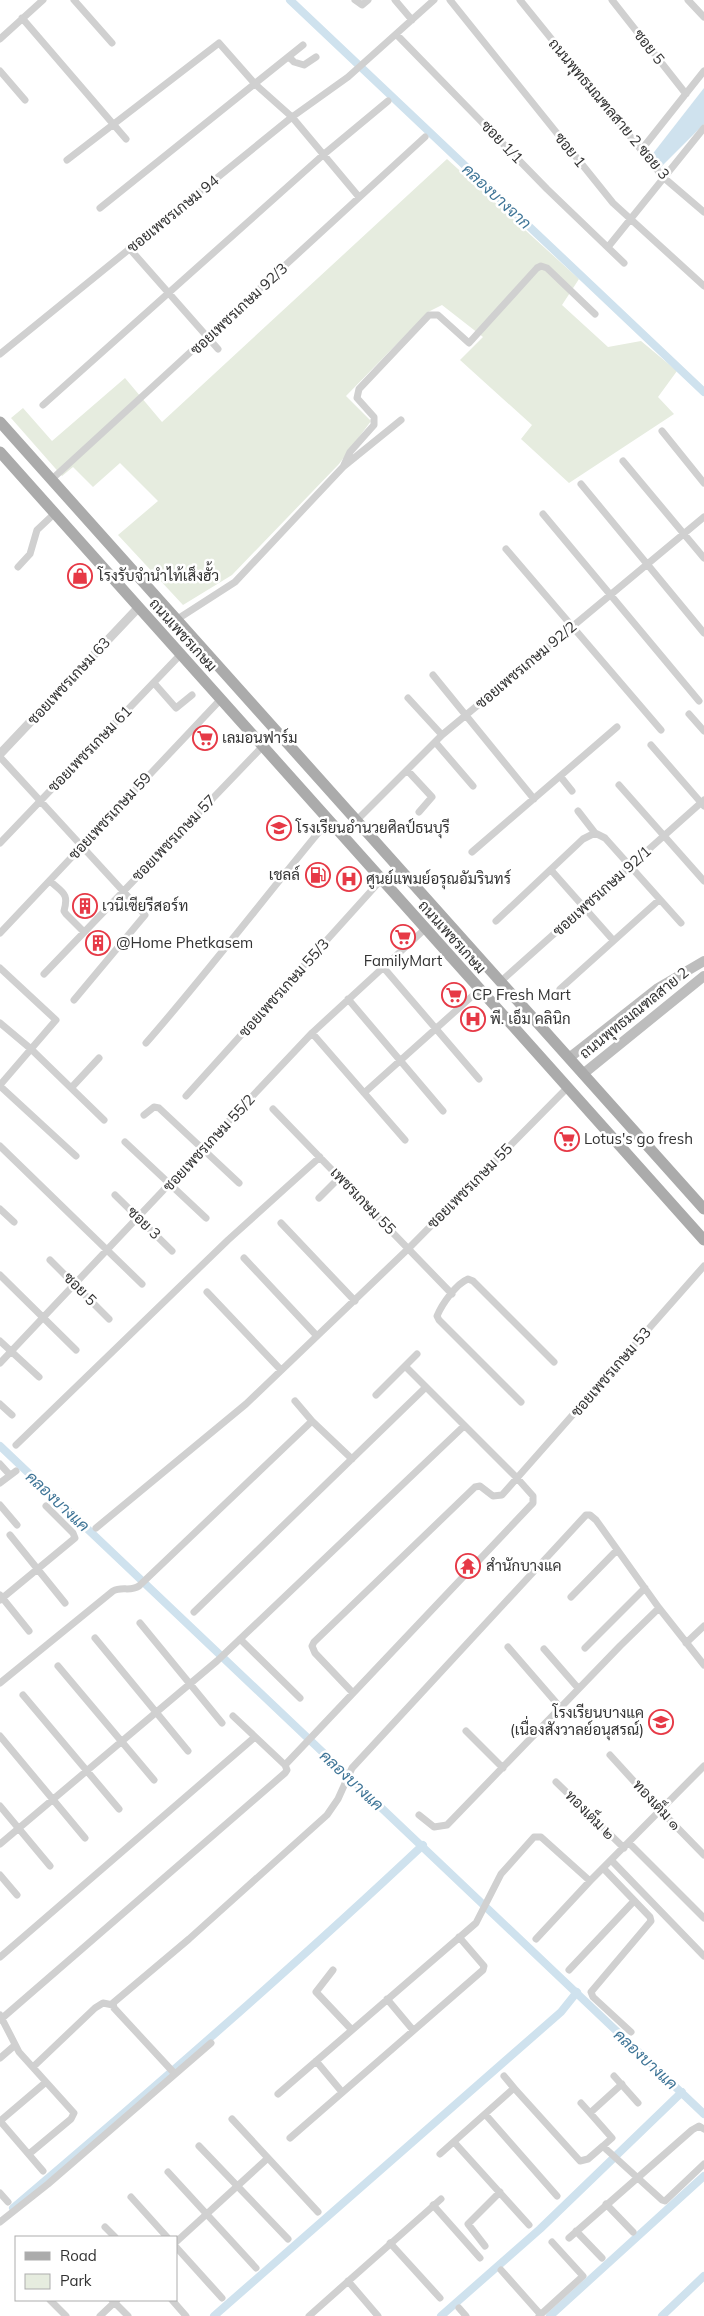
<svg xmlns="http://www.w3.org/2000/svg" width="704" height="2316" font-family="Mulish,Sarabun,sans-serif">
<style>
.green{fill:#e6ecdf}
.water{fill:#cfe2ee}
.lines{fill:none;stroke-linecap:round;stroke-linejoin:round}
.canal{stroke:#cfe2ee;stroke-width:8}
.minor{stroke:#d0d0d0;stroke-width:7}
.tertiary{stroke:#d0d0d0;stroke-width:9}
.secondary{stroke:#bdbdbd;stroke-width:10}
.primary{stroke:#ababab;stroke-width:11}
.labels{text-anchor:middle;stroke-width:5;stroke-linejoin:round;paint-order:stroke}
.street-label{font-size:15px;fill:#333;stroke:#fff}
.poi-label{font-size:15px;fill:#333;stroke:#fff;text-anchor:start}
.water-label{font-size:16px;font-style:italic;fill:#3f7597;stroke:#fff}
</style>
<rect width="100%" height="100%" fill="#fff"/>
<path class="green" d="M447,159L579,279L562,305L608,347L641,341L677,371L658,397L674,414L569,483L521,439L532,425L460,360L483,337L442,305L428,312L346,396L371,421L339,464L232,575L183,605L118,535L158,501L120,463L93,487L73,467L62,476L11,418L23,408L52,441L125,378L162,422Z"/>
<path class="water" d="M704,88V124L660,168L651,156Z"/>
<g class="lines">
<path class="canal" d="M290,0L704,392
M0,1446L704,2114
M13,2208C152,2090 290,1970 423,1845
M214,2316L561,2012L577,1992
M441,2316L540,2229L682,2092
M550,2316L704,2176
M662,2316L704,2276"/>
<path class="minor" d="M74,0L112,43
M355,0L362,5L368,0
M395,0L412,20
M450,0L613,203L704,286
M520,0L663,177L704,212
M612,0L686,94
M688,0L704,17
M22,18L126,139
M397,35L547,189L624,263
M0,39L43,0
M289,57L294,62L304,65L316,57
M0,71L25,100
M642,149L704,71
M67,160L219,43L255,84L292,117L359,197
M100,208L303,45
M608,247L704,128
M129,248L218,349
M0,354L292,117L348,77L434,0
M43,405L323,155L388,101
M662,431L704,483
M623,461L704,558
M343,467L350,452L374,425V417L357,398L359,389L429,315H438L469,343L537,268L541,266L547,268L595,314
M51,480L425,137
M581,484L704,633
M543,514L699,701
M506,549L661,730
M18,567L30,554L37,530L54,514
M176,620L235,582L343,467L401,420
M433,675L534,799
M154,683L176,708L192,695
M408,698L442,735
M689,714L704,731
M436,743L473,786
M651,745L704,806
M0,757L145,915L74,1000
M407,770L432,797L419,812
M560,776L572,791
M619,785L704,881
M578,811L595,833L605,838L681,923
M356,821L442,735L704,517
M0,843L181,654
M472,852L617,727
M551,870L613,940
M50,881C63,893 69,893 64,911L66,914L84,932
M496,921L583,839L595,833
M0,933L221,699
M383,967L479,1079
M0,968L56,1020L0,1085
M44,974L263,746
M500,982L704,800
M560,989L659,900
M348,999L443,1111
M0,1023L31,1049L104,1120
M312,1033L405,1140
M146,1043C209,971 267,894 328,821
M0,1086L76,1156
M72,1087L99,1058
M364,1093L479,990
M186,1096L381,880
M273,1109L452,1294
M144,1115L154,1107L159,1108L239,1183
M125,1142L206,1218
M0,1146L142,1284
M115,1195L172,1251
M319,1198L340,1177
M0,1209L14,1222
M281,1223L355,1301
M244,1258L317,1336
M50,1260L109,1319
M0,1275L76,1350
M207,1292L281,1370
M0,1341L39,1377
M0,1363L312,1033L425,929
M376,1395L417,1354
M295,1401L312,1421
M521,1402L439,1320L437,1316C442,1304 456,1284 468,1279L473,1281L554,1362
M0,1404L12,1415
M16,1445L228,1240L320,1157
M0,1464L10,1475
M0,1483L16,1471
M0,1505L17,1525
M96,1528L246,1404L409,1248L568,1087
M10,1535L65,1603
M0,1595L29,1631
M571,1597L617,1550
M0,1600L75,1538L73,1533L46,1506
M194,1612L426,1387
M140,1623L222,1723
M95,1638L188,1751
M240,1639L300,1698
M686,1643L704,1626
M508,1647L560,1707
M585,1648L645,1588
M544,1649L578,1688
M58,1666L154,1780
M0,1683L113,1591C122,1586 130,1592 139,1586L312,1421L352,1459
M353,1693L315,1653L312,1646L314,1642L475,1487L480,1486L493,1496L502,1495L704,1266
M23,1695L119,1809
M233,1716L285,1765
M466,1731L503,1768
M0,1736L85,1838
M610,1755L661,1811L704,1855
M556,1782L624,1848
M0,1806L50,1866
M419,1815L434,1827L447,1825L620,1646L659,1608
M629,1843L704,1918
M0,1844L217,1661L464,1426
M612,1861L704,1956
M604,1869L650,1917L651,1921L591,1992L593,1997L631,2032
M0,1875L17,1895
M536,1939L590,1881L704,1766
M0,1957L255,1737
M333,1970L316,1992L352,2030
M569,1970L634,1901
M387,1999L413,2030
M0,2015L19,2052L74,2113L71,2119L29,2154
M0,2020L285,1773L287,1770L285,1765L533,1503V1496L517,1478L405,1366
M0,2058L14,2046
M316,2061L342,2092
M33,2067L95,2008L103,2003L113,2005
M175,2074L114,2008L113,2003L189,1939L327,1815L338,1799L352,1768L586,1515H590L596,1520L659,1608L704,1665
M504,2076L514,2088
M614,2076L638,2103
M622,2084L590,2113L612,2138L603,2146L607,2150L662,2200L665,2201L704,2164
M278,2094L476,1923L501,1874L534,1837H541L590,1881
M581,2103L590,2113
M485,2114L557,2196
M232,2119L318,2212
M0,2121L43,2171
M0,2121L46,2082
M290,2138L483,1970L484,1966L459,1937
M454,2142L529,2225
M199,2146L288,2239
M440,2154L514,2088L580,2161L588,2159L603,2146
M168,2172L256,2268
M0,2193L8,2202
M131,2197L167,2237
M606,2204L633,2232
M433,2205L480,2258
M0,2222L48,2184L211,2043
M105,2227L115,2237
M576,2231L602,2258
M569,2238L692,2130L699,2126L704,2129
M176,2242L268,2158
M390,2243L440,2298
M485,2246L468,2224L500,2192
M176,2247L222,2298
M501,2270L541,2315
M348,2281L378,2316
M50,2300L66,2316
M112,2300L128,2316
M172,2300L186,2316
M459,2308L466,2316
M100,2316L117,2300
M309,2316L441,2199
M539,2316L583,2276L552,2242"/>
<path class="tertiary" d="M0,754L138,608"/>
<path class="secondary" d="M569,1058L658,988L704,961
M583,1074L704,976"/>
<path class="primary" d="M0,422L704,1209
M0,452L704,1240"/>
</g>
<defs>
<symbol id="shop-ring" viewBox="-11 -11 22 22"><circle r="9.5" fill="#fff" stroke="#e63946" stroke-width="1.5"/><path d="M-5-2.5h2.3a2.7 3.5 0 0 1 5.4 0H5L5.5 6h-11ZM-1.5-2.5h3a1.5 2.3 0 0 0-3 0Z" fill="#e63946"/></symbol>
<symbol id="supermarket-ring" viewBox="-11 -11 22 22"><circle r="9.5" fill="#fff" stroke="#e63946" stroke-width="1.5"/><path d="M-6-5.5h2.5l.6 2H6L4.5 2H-2.5L-4.4-4H-6ZM-1.5 3.2a1.3 1.3 0 1 0 .1 0ZM3 3.2a1.3 1.3 0 1 0 .1 0Z" fill="#e63946"/></symbol>
<symbol id="school-ring" viewBox="-11 -11 22 22"><circle r="9.5" fill="#fff" stroke="#e63946" stroke-width="1.5"/><path d="M0-5L7-2L0 1L-7-2ZM-4 1L0 2.5L4 1V4Q0 6-4 4Z" fill="#e63946"/></symbol>
<symbol id="fuel-ring" viewBox="-11 -11 22 22"><circle r="9.5" fill="#fff" stroke="#e63946" stroke-width="1.5"/><path d="M-5.5-6h7V0h2V4h1.3V-2.5L3-4.5l.8-.8L6-3V5H2.5V1h-1V6h-7ZM-4.2-4.7v3.2H.2V-4.7Z" fill="#e63946"/></symbol>
<symbol id="hospital-ring" viewBox="-11 -11 22 22"><circle r="9.5" fill="#fff" stroke="#e63946" stroke-width="1.5"/><path d="M-5-5h3v3.5h4V-5h3V5h-3V1.5h-4V5h-3Z" fill="#e63946"/></symbol>
<symbol id="building-ring" viewBox="-11 -11 22 22"><circle r="9.5" fill="#fff" stroke="#e63946" stroke-width="1.5"/><path d="M-4-6H4V6H1V3H-1V6H-4ZM-2.5-4.3h1.7v1.8h-1.7ZM.8-4.3h1.7v1.8H.8ZM-2.5-1h1.7V.8h-1.7ZM.8-1h1.7V.8H.8Z" fill="#e63946"/></symbol>
<symbol id="temple-ring" viewBox="-11 -11 22 22"><circle r="9.5" fill="#fff" stroke="#e63946" stroke-width="1.5"/><path d="M0-6L5-2H3V0L6.5 2.5H4V6H1.5V3h-3V6H-4V2.5H-6.5L-3 0V-2H-5Z" fill="#e63946"/></symbol>
</defs>
<g fill-rule="evenodd">
<use href="#shop-ring" x="66" y="562" width="28" height="28"/>
<use href="#supermarket-ring" x="191" y="724" width="28" height="28"/>
<use href="#school-ring" x="265" y="814" width="28" height="28"/>
<use href="#fuel-ring" x="304" y="861" width="28" height="28"/>
<use href="#hospital-ring" x="335" y="865" width="28" height="28"/>
<use href="#building-ring" x="71" y="892" width="28" height="28"/>
<use href="#supermarket-ring" x="389" y="923" width="28" height="28"/>
<use href="#building-ring" x="84" y="929" width="28" height="28"/>
<use href="#supermarket-ring" x="440" y="981" width="28" height="28"/>
<use href="#hospital-ring" x="459" y="1005" width="28" height="28"/>
<use href="#supermarket-ring" x="553" y="1125" width="28" height="28"/>
<use href="#temple-ring" x="454" y="1552" width="28" height="28"/>
<use href="#school-ring" x="647" y="1708" width="28" height="28"/>
</g>
<g class="labels">
<g class="street-label">
<text transform="translate(649 47) rotate(52)" y="5">ซอย 5</text>
<text transform="translate(609 109) rotate(50)" y="5">ถนนพุทธมณฑลสาย 2 ซอย 3</text>
<text transform="translate(502 142) rotate(46)" y="5">ซอย 1/1</text>
<text transform="translate(570 150) rotate(51)" y="5">ซอย 1</text>
<text transform="translate(173 214) rotate(-39)" y="5">ซอยเพชรเกษม 94</text>
<text transform="translate(239 309) rotate(-43)" y="5">ซอยเพชรเกษม 92/3</text>
<text transform="translate(183 635) rotate(48)" y="5">ถนนเพชรเกษม</text>
<text transform="translate(526 665) rotate(-40)" y="5">ซอยเพชรเกษม 92/2</text>
<text transform="translate(69 681) rotate(-47)" y="5">ซอยเพชรเกษม 63</text>
<text transform="translate(90 749) rotate(-46)" y="5">ซอยเพชรเกษม 61</text>
<text transform="translate(110 816) rotate(-47)" y="5">ซอยเพชรเกษม 59</text>
<text transform="translate(174 838) rotate(-46)" y="5">ซอยเพชรเกษม 57</text>
<text transform="translate(602 891) rotate(-42)" y="5">ซอยเพชรเกษม 92/1</text>
<text transform="translate(452 937) rotate(48)" y="5">ถนนเพชรเกษม</text>
<text transform="translate(284 988) rotate(-48)" y="5">ซอยเพชรเกษม 55/3</text>
<text transform="translate(634 1013) rotate(-39)" y="5">ถนนพุทธมณฑลสาย 2</text>
<text transform="translate(209 1143) rotate(-47)" y="5">ซอยเพชรเกษม 55/2</text>
<text transform="translate(470 1186) rotate(-45)" y="5">ซอยเพชรเกษม 55</text>
<text transform="translate(363 1201) rotate(46)" y="5">เพชรเกษม 55</text>
<text transform="translate(144 1223) rotate(44)" y="5">ซอย 3</text>
<text transform="translate(80 1289) rotate(45)" y="5">ซอย 5</text>
<text transform="translate(611 1372) rotate(-49)" y="5">ซอยเพชรเกษม 53</text>
<text transform="translate(657 1805) rotate(47)" y="5">ทองเต็ม ๑</text>
<text transform="translate(590 1815) rotate(45)" y="5">ทองเต็ม ๒</text>
</g>
<g class="poi-label">
<text x="98" y="581">โรงรับจำนำไท้เส็งฮั้ว</text>
<text x="222" y="743">เลมอนฟาร์ม</text>
<text x="296" y="833">โรงเรียนอำนวยศิลป์ธนบุรี</text>
<text x="300" y="880" text-anchor="end">เชลล์</text>
<text x="366" y="884">ศูนย์แพมย์อรุณอัมรินทร์</text>
<text x="102" y="911">เวนีเซียรีสอร์ท</text>
<text x="116" y="948">@Home Phetkasem</text>
<text x="403" y="966" text-anchor="middle">FamilyMart</text>
<text x="472" y="1000">CP Fresh Mart</text>
<text x="490" y="1024">พี. เอ็ม คลินิก</text>
<text x="584" y="1144">Lotus's go fresh</text>
<text x="486" y="1571">สำนักบางแค</text>
<text x="644" y="1718" text-anchor="end">โรงเรียนบางแค<tspan x="644" dy="17">(เนื่องสังวาลย์อนุสรณ์)</tspan></text>
</g>
<g class="water-label">
<text transform="translate(497 196) rotate(43)" y="6">คลองบางจาก</text>
<text transform="translate(58 1501) rotate(43)" y="6">คลองบางแค</text>
<text transform="translate(352 1780) rotate(43)" y="6">คลองบางแค</text>
<text transform="translate(646 2059) rotate(43)" y="6">คลองบางแค</text>
</g>
</g>
<rect x="15" y="2236" width="162" height="65" fill="#ffffff" stroke="#adadad"/>
<rect x="25" y="2252" width="25" height="8" fill="#ababab" stroke="#adadad"/>
<text x="60" y="2261" font-size="15" fill="#333333">Road</text>
<rect x="25" y="2274" width="25" height="15" fill="#e6ecdf" stroke="#adadad"/>
<text x="60" y="2286" font-size="15" fill="#333333">Park</text>
</svg>
